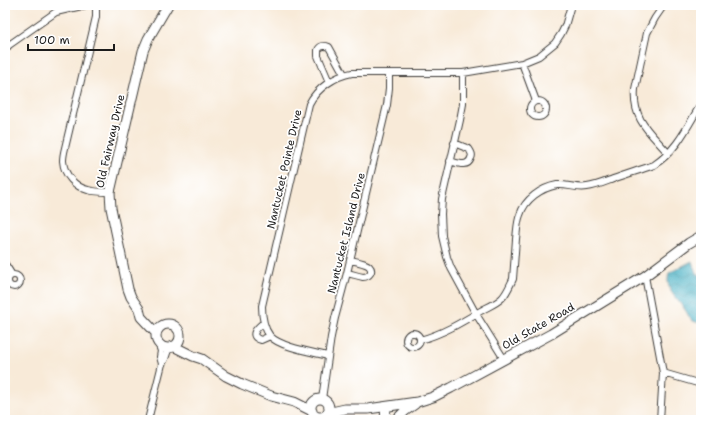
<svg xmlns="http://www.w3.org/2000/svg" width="706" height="425" font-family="'Shantell Sans',sans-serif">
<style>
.water{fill:url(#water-waves);stroke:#30666f}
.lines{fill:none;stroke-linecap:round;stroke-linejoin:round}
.street-casing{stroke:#3d3b38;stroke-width:8}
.secondary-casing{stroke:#3d3b38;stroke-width:11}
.street{stroke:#fff;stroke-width:6}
.secondary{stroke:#fff;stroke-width:9}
.labels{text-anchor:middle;stroke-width:3.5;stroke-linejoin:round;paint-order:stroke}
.street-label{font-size:11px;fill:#1c1c1c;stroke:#fff}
</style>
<defs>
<pattern id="water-waves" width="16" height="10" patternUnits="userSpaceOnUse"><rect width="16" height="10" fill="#44afc2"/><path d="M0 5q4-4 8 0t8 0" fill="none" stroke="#388e9d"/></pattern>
</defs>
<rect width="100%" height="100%" fill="#fff"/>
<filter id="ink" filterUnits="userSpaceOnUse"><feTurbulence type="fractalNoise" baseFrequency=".025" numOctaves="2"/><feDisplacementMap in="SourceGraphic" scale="8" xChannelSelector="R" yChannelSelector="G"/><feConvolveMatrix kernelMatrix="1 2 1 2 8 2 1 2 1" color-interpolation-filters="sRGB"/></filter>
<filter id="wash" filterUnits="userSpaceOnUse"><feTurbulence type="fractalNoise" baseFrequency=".012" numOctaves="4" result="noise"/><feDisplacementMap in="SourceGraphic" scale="16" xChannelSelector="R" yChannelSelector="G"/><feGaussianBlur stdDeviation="0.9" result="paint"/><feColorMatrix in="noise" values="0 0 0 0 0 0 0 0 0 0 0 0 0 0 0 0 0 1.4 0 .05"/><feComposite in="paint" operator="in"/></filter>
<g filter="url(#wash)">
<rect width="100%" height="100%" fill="#f8ead8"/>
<path class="water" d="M692,261L696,273L701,275V323C688,322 690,315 683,307C674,295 665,289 669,273Z"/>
</g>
<g filter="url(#ink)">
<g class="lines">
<defs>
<path id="street" d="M96,5V17L65,148C64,152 63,156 63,161C64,175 75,187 88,190C95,192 103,192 110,192
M664,5L655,18L647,33L635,89C632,120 650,132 668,153
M5,50L9,45L56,12L86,5
M522,63L536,101
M463,73V104L460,120L442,199L441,214L442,236L447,257L451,268L476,314L504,359
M329,82L318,56V50C320,46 324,45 329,47L344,74
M530 109a8 8 0 1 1 16 0a8 8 0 1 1-16 0Z
M450,161C457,163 468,168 471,158C473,155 471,152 469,149L454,143
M5,264L12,275
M347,273C352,274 358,276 363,277C369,277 374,271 369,266C366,263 355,261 350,260
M8 281a6 6 0 1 1 12 0a6 6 0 1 1-12 0Z
M645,276L663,373L660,420
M263,323C257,328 248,336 261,340L270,336
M406 340a7 7 0 1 1 14 0a7 7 0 1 1-14 0Z
M420,340C443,334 464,321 484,309C490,306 497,303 502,298C507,293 510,285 513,279C514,266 515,252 516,239C517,231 517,222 520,215C525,199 541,188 557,185C567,184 577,189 587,187C596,186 605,182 613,179C627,174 640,170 654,165C677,150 687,127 701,104
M158,343L161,351L160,357L162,364
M328,356C312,352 280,347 270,336C263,327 262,316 262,306L309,104C317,88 335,76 352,73H463L522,63L539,56L555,43L561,34L565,26L571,5
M663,373L701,384
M322,399L331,337L335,318L347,273L387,105L389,88V73
M148,420L162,364L165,359L169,347
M319,420V416"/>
<path id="secondary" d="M156 336a12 12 0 1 1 24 0a12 12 0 1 1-24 0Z
M156,333L141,317L139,309L131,297L128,289L111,208L110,192L143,51L148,39L168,5
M173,346L193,356L202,359L226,376L242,384L271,396L294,402L312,411
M311 408a9 9 0 1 1 18 0a9 9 0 1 1-18 0Z
M327,413L345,409H368L417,402L433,397L451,388L551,334L645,276L689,243L701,236
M385,420L386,407
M396,420L405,411L415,404"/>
</defs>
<use href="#street" class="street-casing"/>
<use href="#secondary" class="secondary-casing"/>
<use href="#street" class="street"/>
<use href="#secondary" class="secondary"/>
</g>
</g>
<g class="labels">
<g class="street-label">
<text transform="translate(110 141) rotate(-77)" y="4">Old Fairway Drive</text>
<text transform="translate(284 169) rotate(-77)" y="4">Nantucket Pointe Drive</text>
<text transform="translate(346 233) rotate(-76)" y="4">Nantucket Island Drive</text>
<text transform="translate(538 326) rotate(-30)" y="4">Old State Road</text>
</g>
</g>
<rect width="706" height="425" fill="none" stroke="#fff" stroke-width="20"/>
<path d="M28 44v6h86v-6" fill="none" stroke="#1c1c1c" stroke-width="2"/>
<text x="34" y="44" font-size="12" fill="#1c1c1c" stroke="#ffffff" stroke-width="3" paint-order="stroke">100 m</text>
</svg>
